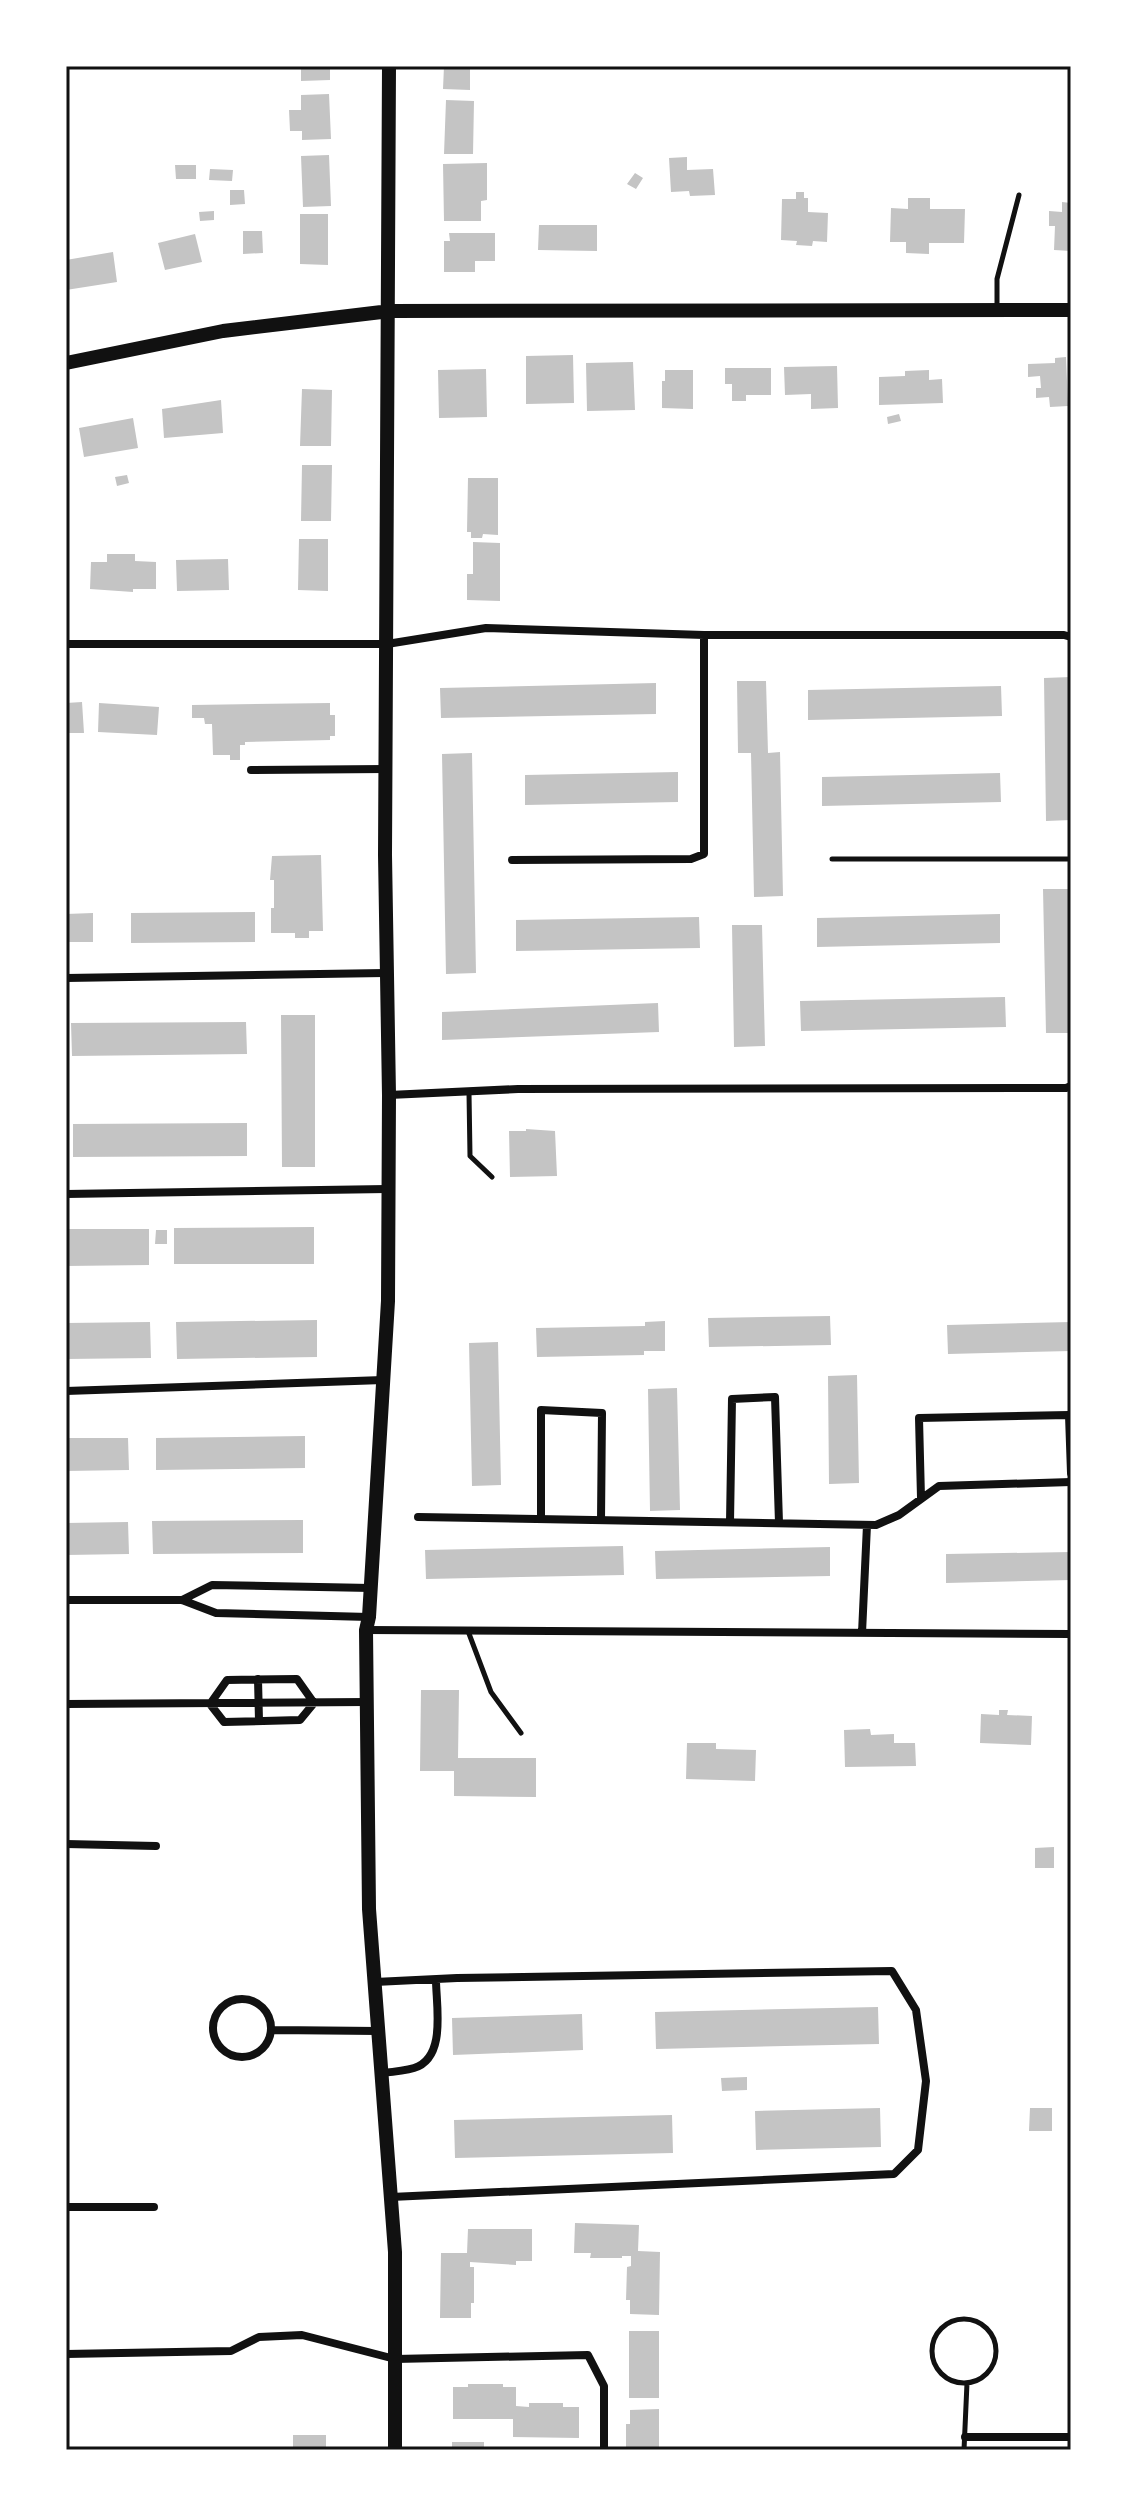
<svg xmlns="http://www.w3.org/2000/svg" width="1137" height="2516" font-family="'Golos Text',sans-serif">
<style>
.building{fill:#c4c4c4}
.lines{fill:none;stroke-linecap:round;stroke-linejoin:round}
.service{stroke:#111;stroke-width:5}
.minor{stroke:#111;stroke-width:8}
.tertiary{stroke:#111;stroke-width:14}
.neatline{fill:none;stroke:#111;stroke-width:3}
</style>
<rect width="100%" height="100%" fill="#fff"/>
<path class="building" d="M301,66H330V80L301,81Z
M444,66H470V90L443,89Z
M329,94L331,139L302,140V131H290L289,110H301V95Z
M446,100L474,101L473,154H444Z
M329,155L331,206L303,207L301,156Z
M687,157V170L713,169L715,195L690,196L689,191L671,192L669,158Z
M487,163V200L481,201V221H444L443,164Z
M175,165H196V179H176Z
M210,169L233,170L232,181L209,180Z
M635,173L643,178L636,189L627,184Z
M230,190H244L245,204L230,205Z
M796,192H804V198H808V212L828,213L827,242L813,241L812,246L796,245L797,241L781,240L782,199H796Z
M908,198H930V209H965L964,243H929V254L906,253V242H890L891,208L908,209Z
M1062,202L1071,203V251L1054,250L1055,226H1049V211L1062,212Z
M214,211V220L200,221L199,212Z
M300,214H328V265L300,264Z
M539,225H597V251L538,250Z
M243,231H262L263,253L243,254Z
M449,233H495V261H475V272H444V241H450Z
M195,234L202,262L165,270L158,243Z
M113,252L117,282L66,290V260Z
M573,355L574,403L526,404V356Z
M1066,357L1068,406L1050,407L1049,397L1036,398V388H1041L1040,376L1028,377V364L1055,363V358Z
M633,362L635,410L587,411L586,363Z
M837,366L838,408L811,409V394L785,395L784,367Z
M725,368H771V395H746V401H732V384H725Z
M486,369L487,417L439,418L438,370Z
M665,370H693V409L662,408V381H665Z
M929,370V380L942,379L943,403L879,405V377L905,376V371Z
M302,389L332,390L331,446H300Z
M221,400L223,433L164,438L162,409Z
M899,414L901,421L888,424L887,417Z
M133,418L138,448L84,457L79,428Z
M302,465H332L331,521H301Z
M127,475L129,483L117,486L115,477Z
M468,478H498V535L483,534L482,538H471V532H467Z
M299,539H328V591L298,590Z
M473,542L500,543V601L467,600V574H473Z
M107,554H135V561L156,562V589H133V592L90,589L91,562H107Z
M228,559L229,590L177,591L176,560Z
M1071,677V820L1046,821L1044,678Z
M737,681H766L768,753L780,752L783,896L754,897L751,753H738Z
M656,683V714L441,718L440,688Z
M1001,686L1002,716L808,720V690Z
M82,702L84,733H66V703Z
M99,703L159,707L157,735L98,732Z
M330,703V715H335V736H330V740L245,742V745H240V760H230V755H213L212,724H205L204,718H192V705Z
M472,753L476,973L446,974L442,754Z
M678,772V802L525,805V775Z
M1000,773L1001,802L822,806V777Z
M321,855L323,931H309V938H295V933H271V908H274V880H270L272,856Z
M1043,889H1071V1033H1046Z
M255,912V942L131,943V913Z
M93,913V942H66V914Z
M1000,914V943L817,947V918Z
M699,917L700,948L516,951V920Z
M732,925H762L765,1046L734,1047Z
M1005,997L1006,1027L801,1031L800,1001Z
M658,1003L659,1032L442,1040V1012Z
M281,1015H315V1167H282Z
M246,1022L247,1054L72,1056L71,1023Z
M247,1123V1156L73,1157V1124Z
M526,1129L555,1131L557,1176L510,1177L509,1131H526Z
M314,1227V1264H174V1228Z
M66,1229H149V1265L66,1266Z
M156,1230H167V1244H155Z
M830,1316L831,1345L709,1347L708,1318Z
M317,1320V1357L177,1359L176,1322Z
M665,1321V1351H644V1355L537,1357L536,1328L645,1326V1322Z
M150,1322L151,1358L66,1359V1323Z
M1071,1322V1351L948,1354L947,1325Z
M498,1342L501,1485L472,1486L469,1343Z
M857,1375L859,1483L829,1484L828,1376Z
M677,1388L680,1510L650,1511L648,1389Z
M305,1436V1468L156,1470V1438Z
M66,1438H128L129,1470L66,1471Z
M303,1520V1553L153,1554L152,1521Z
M128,1522L129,1554L66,1555V1523Z
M623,1546L624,1575L426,1579L425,1550Z
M830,1547V1576L656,1579L655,1551Z
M1071,1552V1580L946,1583V1554Z
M421,1690H459L458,1758H536V1797L454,1796V1771H420Z
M999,1710H1008L1007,1715L1032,1716L1031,1745L980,1743L981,1714L999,1715Z
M870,1729L871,1735L894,1734V1743H915L916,1766L845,1767L844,1730Z
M687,1743H716V1749L756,1750L755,1781L686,1779Z
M1054,1847V1868H1035V1848Z
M878,2007L879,2044L656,2049L655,2012Z
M582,2014L583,2050L453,2055L452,2018Z
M747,2077V2090L722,2091L721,2078Z
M880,2108L881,2147L756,2150L755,2111Z
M1030,2108H1052V2131H1029Z
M672,2115L673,2153L455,2158L454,2120Z
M575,2223L639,2225L638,2251L660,2252L659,2315L630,2314V2300H626L627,2267L631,2266V2256H622V2258H590L591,2253H574Z
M468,2229H532V2261H516V2265L470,2262V2267H474V2303H471V2318H440L441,2253H467Z
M629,2331H659V2398H629Z
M468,2384H503V2387H516V2406L529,2407V2403H563V2407H579V2438L513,2437V2419H453V2387H468Z
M659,2409V2450H626V2424H630V2410Z
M293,2435H326V2450H293Z
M452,2442H484V2450H452Z"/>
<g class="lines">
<path class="service" d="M997,309V279L1019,195
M832,859H1071
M469,1093L470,1156L492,1177
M468,1631L491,1692L521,1733
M932 2351a32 32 0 1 1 64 0a32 32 0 1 1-64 0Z
M964,2450L967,2383"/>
<path class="minor" d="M66,644H387L486,628L704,635H1064L1071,637
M251,770L386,769
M512,860L691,859L704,854V635
M66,978L385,973
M389,1095L518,1089L1066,1088L1071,1086
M66,1194L387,1189
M66,1391L383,1380
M921,1498L919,1418L1069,1415L1071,1473
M418,1517L876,1525L899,1515L939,1486L1071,1482
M541,1519V1410L602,1413L601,1520
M730,1522L732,1399L775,1397L779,1523
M66,1600H182L216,1613L369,1617
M182,1600L212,1585L371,1588
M366,1630L1071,1634
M862,1633L867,1525
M258,1679L259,1721
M66,1704L367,1702
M210,1704L227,1680L297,1679L314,1703
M210,1704L224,1722L300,1720L314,1703
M66,1844L156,1846
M375,1982L457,1978L892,1971L916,2010L926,2081L918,2150L894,2174L391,2197
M213 2028a29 29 0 1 1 58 0a29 29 0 1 1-58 0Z
M272,2030L378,2031
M381,2073C392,2072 404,2071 414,2068C447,2058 436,2005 436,1980
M66,2207H154
M66,2354L231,2351L259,2337L302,2335L395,2359L588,2355L604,2386V2450
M965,2437H1071"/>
<path class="tertiary" d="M389,66L385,855L389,1095L388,1301L369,1617L366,1630L369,1909L395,2252V2450
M66,363L223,331L390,311L1071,310"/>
</g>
<rect width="1137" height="2516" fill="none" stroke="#ffffff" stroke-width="136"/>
<rect x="68" y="68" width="1001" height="2380" class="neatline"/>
</svg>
